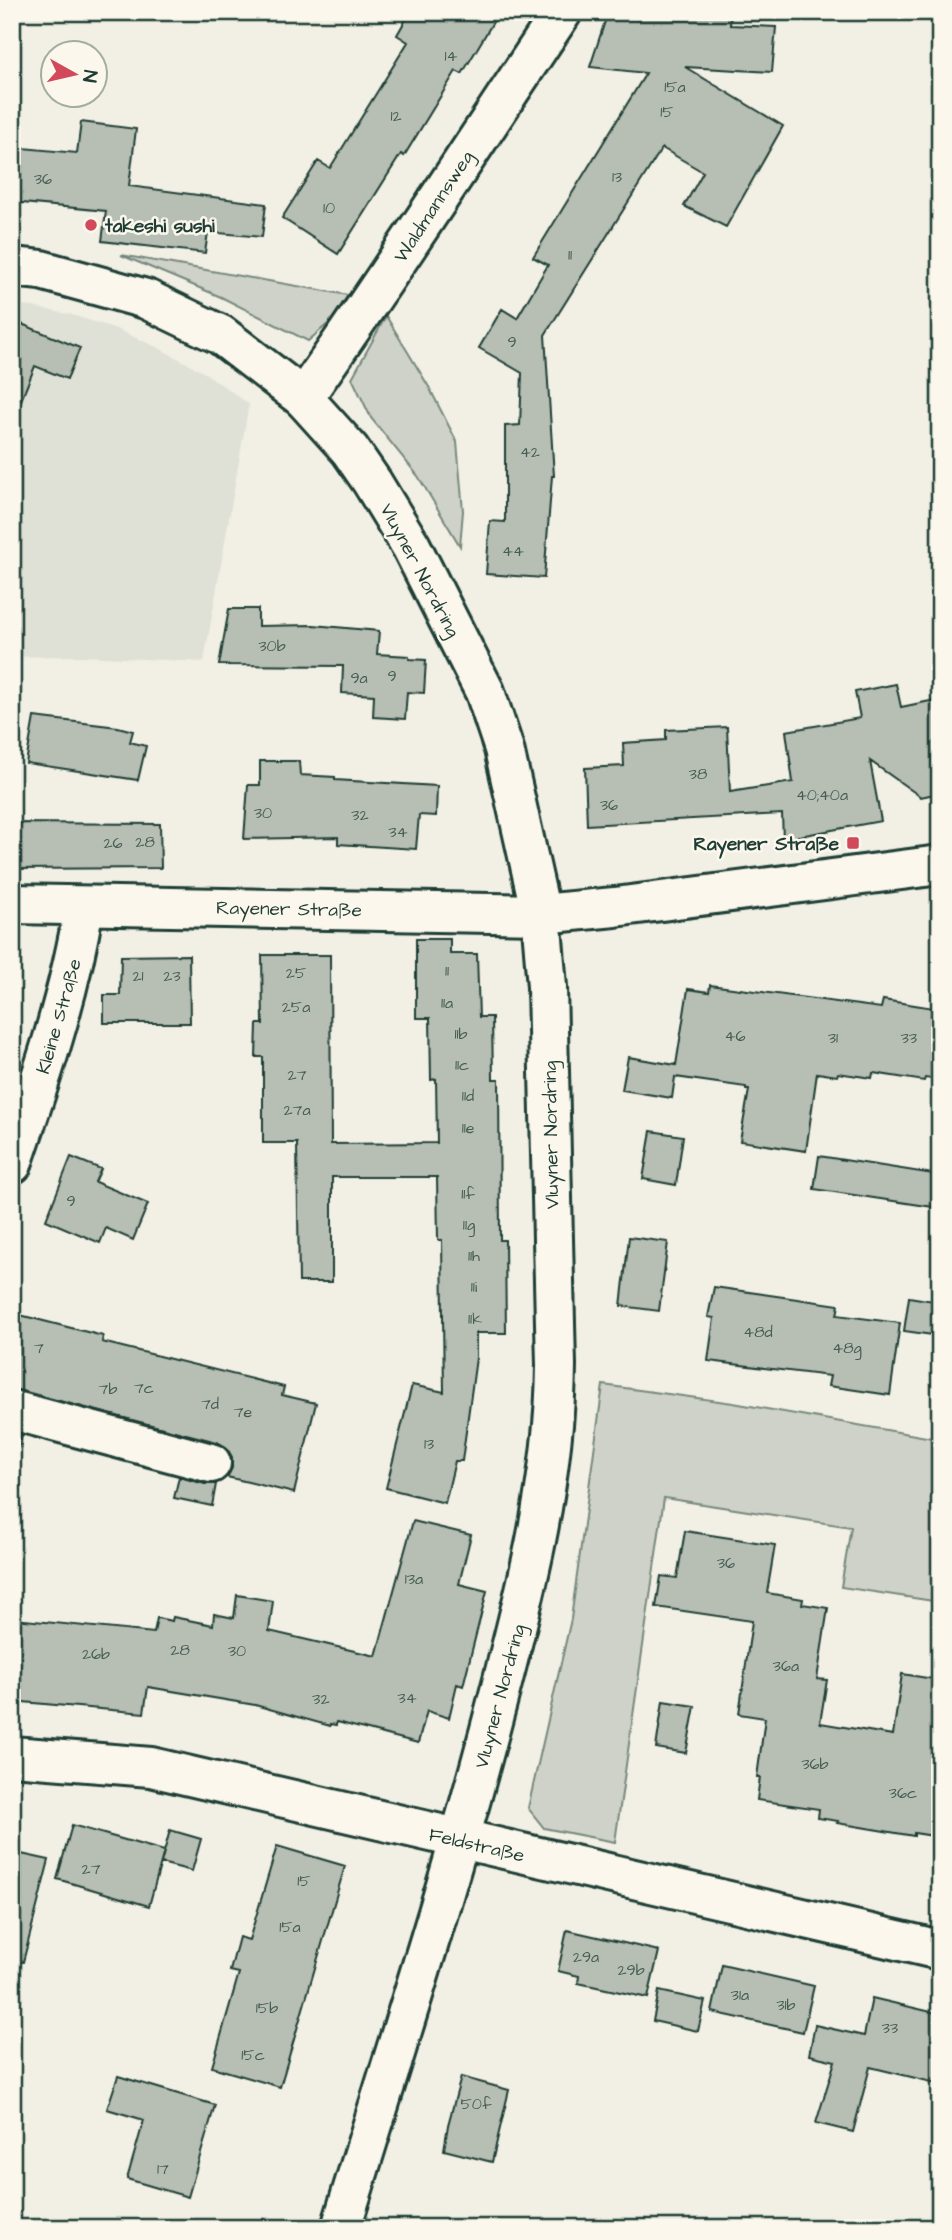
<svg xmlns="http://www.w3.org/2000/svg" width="952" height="2240" font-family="'Architects Daughter',sans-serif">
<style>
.built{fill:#e0e1d6}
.green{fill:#cfd2c8;stroke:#77887e;stroke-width:2}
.building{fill:#b7beb3;stroke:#1f3d34;stroke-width:2}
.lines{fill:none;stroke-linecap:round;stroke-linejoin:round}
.street-casing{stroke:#1f3d34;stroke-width:44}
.secondary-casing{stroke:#1f3d34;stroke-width:44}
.street{stroke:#fbf7ec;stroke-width:38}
.secondary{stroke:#fbf7ec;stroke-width:38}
.poi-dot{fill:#d1495b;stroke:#fbf7ec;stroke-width:2.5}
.labels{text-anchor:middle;stroke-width:5;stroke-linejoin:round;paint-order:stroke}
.number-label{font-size:16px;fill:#455d54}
.street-label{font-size:19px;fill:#1f3d34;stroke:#fbf7ec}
.poi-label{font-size:19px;font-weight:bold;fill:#1f3d34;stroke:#fbf7ec;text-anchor:start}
</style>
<rect width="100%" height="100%" fill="#f2f0e5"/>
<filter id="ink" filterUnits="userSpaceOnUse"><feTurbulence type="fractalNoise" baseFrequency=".0143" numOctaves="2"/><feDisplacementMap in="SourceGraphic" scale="14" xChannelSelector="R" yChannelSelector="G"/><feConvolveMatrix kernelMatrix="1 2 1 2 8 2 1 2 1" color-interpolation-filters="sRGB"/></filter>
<g filter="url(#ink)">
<path class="built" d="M12,303L69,314L114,328L157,347L205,373L249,404L204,662L82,656L12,657Z"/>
<path class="green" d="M121,255L348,295L330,322L308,341L221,297Z
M386,316L429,387L457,442L463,511L460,546L418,476L371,418L352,378Z
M603,1385L733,1403L932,1438L940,1436V1602L841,1587L851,1527L664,1498L615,1842L544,1828L528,1808L571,1619Z"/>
<path class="building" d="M410,12H499L462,74L456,71L404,156L401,154L338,254L282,218L318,161L330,168L408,42L397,35Z
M608,12H731L730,25L776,27L772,72L685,67L783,126L726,227L684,206L703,172L662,148L545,335L554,476H552L544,578L486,574L490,521L505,522V426L520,425L522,373L479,348L502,309L517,318L548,265L533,257L646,73L590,67Z
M81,122L136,129L129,186L266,204L262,237L208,232L205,253L102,241L106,211L12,202V147L77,153Z
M12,320L80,348L67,379L35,366L13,420Z
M229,609H258V626L313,625L379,631L377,654L409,656V659L426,660L424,693L407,692L405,719L373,717L374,695L342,693L343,666L219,665Z
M896,684L901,707L940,699V786L934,794L921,797L870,761L881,821L783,839L782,814L587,825L585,768L624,766L623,743L666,740V730L727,727L730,792L793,782L786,731L860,718L855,692Z
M34,717L118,727L133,731L130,742L146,746L138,780L26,763Z
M260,761H299L300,775L335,777V780L437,786L436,816L419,815L416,849L338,844V837L244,839L248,785H260Z
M12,823L160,824L161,868L12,869Z
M416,939H450V954H477L479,1017H492L493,1079H499L500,1240H505L506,1333H476V1358L462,1461H455L445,1503L386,1488L412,1385L444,1392L442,1240H438L437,1177H332V1282H299L297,1143H263V1057H256L257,1024H263L262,955H330L331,1144L437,1143L436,1079L431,1080L430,1018H416Z
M189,955L190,1023H104V995H120L121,956Z
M710,985L881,1008L883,1000L940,1009V1080L925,1078L924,1081L873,1073L872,1078L838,1073L837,1076L817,1073L806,1151L740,1141L749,1090H746V1087L675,1077L672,1098L622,1090L628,1057L676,1065L688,989L709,992Z
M651,1131L683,1136L676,1185L643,1179Z
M819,1156L940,1175V1208L814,1189Z
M71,1157L101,1169L95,1182L148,1204L133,1240L106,1228L100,1243L46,1220Z
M629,1237L668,1242L659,1311L621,1306Z
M714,1287L839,1305L837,1315L900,1323L890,1395L828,1386L830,1376L708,1361L714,1318L708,1317Z
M909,1297L940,1302V1336L904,1331Z
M12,1313L103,1336L102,1342L284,1387L282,1395L316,1403L294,1493L227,1477L232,1468V1457L226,1447L217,1442L12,1389Z
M12,1433L22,1435L18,1449L12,1448Z
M179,1477L205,1484H216L212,1506L174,1498Z
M413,1521L471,1535L459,1584L487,1591L463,1686L457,1684L449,1718L427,1711L418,1743L337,1722L336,1725L330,1724V1726L255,1705L148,1687L144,1713L12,1701V1643L15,1619L154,1633L157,1618L172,1621L173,1617L213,1625L214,1614L234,1618L237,1595L273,1601L269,1631L376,1656Z
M685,1531L775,1545L767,1593L803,1599L802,1604L828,1608L817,1679L827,1680L820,1723L893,1735L902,1674L940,1680V1837L914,1833V1836L837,1823L838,1821L818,1818L819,1809L757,1800L760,1777H757L765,1718L739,1714L752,1621L656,1607L661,1576L677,1578Z
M663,1701L695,1706L686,1753L656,1748Z
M72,1825L164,1851L149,1906L57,1879Z
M170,1830L201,1839L192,1871L161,1863Z
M277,1846L345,1866L280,2087L212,2067L239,1973L230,1971L239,1937L249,1940Z
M12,1852L49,1860L23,1962L12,1961Z
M567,1930L659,1951L648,1998L578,1983L579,1976L558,1971Z
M722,1965L814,1986L803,2032L712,2012Z
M659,1991L705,2001L698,2031L653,2021Z
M872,1998L940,2014V2084L870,2067L853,2132L816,2123L835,2061L809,2055L815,2025L864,2036Z
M118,2076L215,2105L188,2197L127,2179L144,2120L107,2109Z
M461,2077L509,2090L492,2162L444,2150L448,2125Z"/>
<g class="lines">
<defs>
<path id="street" d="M303,398C392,272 476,141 562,12
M12,904L541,914
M12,1164C41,1079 70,994 84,906
M12,1410L211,1463
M12,1756L151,1767L940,1950"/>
<path id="secondary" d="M12,267L41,270L146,299L221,335L303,398L350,450L372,482L411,546L485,692L504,749L541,914L547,987L556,1365C555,1483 524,1600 494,1714C449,1887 393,2057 341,2228
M541,914L615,907L940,865"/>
</defs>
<use href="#street" class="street-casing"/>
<use href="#secondary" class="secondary-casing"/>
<use href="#street" class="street"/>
<use href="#secondary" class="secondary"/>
</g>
</g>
<g class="poi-dot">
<circle cx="91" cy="225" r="7"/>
<rect x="846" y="836" width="14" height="14" rx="3.5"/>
</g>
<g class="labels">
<g class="number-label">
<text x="451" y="61">14</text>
<text x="675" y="92">15a</text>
<text x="667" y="117">15</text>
<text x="396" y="121">12</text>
<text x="617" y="182">13</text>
<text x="43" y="184">36</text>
<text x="329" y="213">10</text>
<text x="570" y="260">11</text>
<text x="512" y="347">9</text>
<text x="530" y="457">42</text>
<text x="513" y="556">44</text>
<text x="272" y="651">30b</text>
<text x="392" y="681">9</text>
<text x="359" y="683">9a</text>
<text x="698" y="779">38</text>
<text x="822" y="800">40;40a</text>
<text x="609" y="810">36</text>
<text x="263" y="818">30</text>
<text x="360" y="820">32</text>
<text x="398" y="837">34</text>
<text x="145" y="847">28</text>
<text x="113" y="848">26</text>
<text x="447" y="976">11</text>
<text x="296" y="978">25</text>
<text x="138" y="981">21</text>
<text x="172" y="981">23</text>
<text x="447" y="1008">11a</text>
<text x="296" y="1012">25a</text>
<text x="461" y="1039">11b</text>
<text x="735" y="1041">46</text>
<text x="833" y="1043">31</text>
<text x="909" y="1043">33</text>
<text x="462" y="1070">11c</text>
<text x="297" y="1080">27</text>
<text x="468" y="1101">11d</text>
<text x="297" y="1115">27a</text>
<text x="468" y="1133">11e</text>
<text x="468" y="1199">11f</text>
<text x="71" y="1206">9</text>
<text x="469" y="1230">11g</text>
<text x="474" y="1261">11h</text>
<text x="474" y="1292">11i</text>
<text x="475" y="1324">11k</text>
<text x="758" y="1337">48d</text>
<text x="39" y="1353">7</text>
<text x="847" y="1353">48g</text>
<text x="144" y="1393">7c</text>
<text x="108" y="1394">7b</text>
<text x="210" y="1409">7d</text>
<text x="243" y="1417">7e</text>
<text x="429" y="1449">13</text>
<text x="726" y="1568">36</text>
<text x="414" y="1584">13a</text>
<text x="180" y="1655">28</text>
<text x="237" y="1656">30</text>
<text x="96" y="1659">26b</text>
<text x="786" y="1671">36a</text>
<text x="407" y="1703">34</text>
<text x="321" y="1704">32</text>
<text x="815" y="1769">36b</text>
<text x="903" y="1798">36c</text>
<text x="91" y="1874">27</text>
<text x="304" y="1886">15</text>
<text x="290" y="1932">15a</text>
<text x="586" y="1962">29a</text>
<text x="631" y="1975">29b</text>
<text x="740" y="2000">31a</text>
<text x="786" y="2010">31b</text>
<text x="267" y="2013">15b</text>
<text x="890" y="2033">33</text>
<text x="253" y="2060">15c</text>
<text x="476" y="2109">50f</text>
<text x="163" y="2174">17</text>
</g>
<g class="street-label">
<text transform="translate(433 206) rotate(-57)" y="7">Waldmannsweg</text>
<text transform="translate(421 570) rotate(62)" y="7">Vluyner Nordring</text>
<text transform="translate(289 908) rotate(1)" y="7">Rayener Straße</text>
<text transform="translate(58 1016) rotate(-74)" y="7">Kleine Straße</text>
<text transform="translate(550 1135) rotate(-91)" y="7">Vluyner Nordring</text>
<text transform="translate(499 1696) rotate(-75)" y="7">Vluyner Nordring</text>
<text transform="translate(477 1844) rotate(13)" y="7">Feldstraße</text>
</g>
<g class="poi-label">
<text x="105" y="232">takeshi sushi</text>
<text x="839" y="850" text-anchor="end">Rayener Straße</text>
</g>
</g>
<rect width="952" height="2240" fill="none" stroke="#fbf7ec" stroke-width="42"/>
<rect x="21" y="21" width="910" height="2198" fill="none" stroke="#1f3d34" stroke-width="2.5" filter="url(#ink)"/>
<g transform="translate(74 74) rotate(98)"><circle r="33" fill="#fbf7ec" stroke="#a3ada2" stroke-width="2"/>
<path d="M0-5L12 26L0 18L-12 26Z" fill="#d1495b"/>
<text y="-10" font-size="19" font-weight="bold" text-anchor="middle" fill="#1f3d34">N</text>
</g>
</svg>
